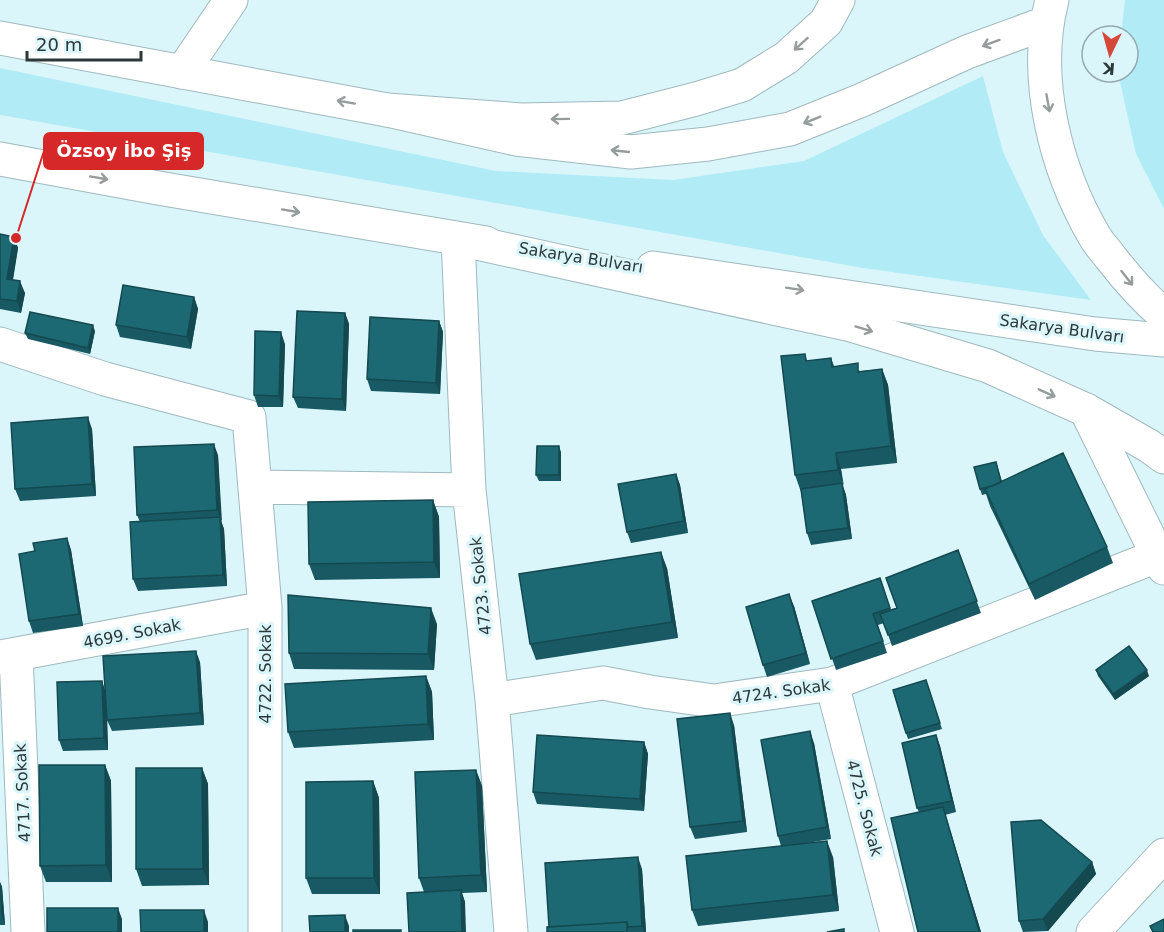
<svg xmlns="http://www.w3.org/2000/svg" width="1164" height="932" font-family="'DejaVu Sans',sans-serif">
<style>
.green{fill:#b1ecf6}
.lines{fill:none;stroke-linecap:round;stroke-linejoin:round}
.minor-casing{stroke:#9fb9be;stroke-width:35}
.primary-casing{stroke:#9fb9be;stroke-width:35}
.trunk-casing{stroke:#9fb9be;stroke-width:35}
.minor{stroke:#fff;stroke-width:33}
.primary{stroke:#fff;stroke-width:33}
.trunk{stroke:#fff;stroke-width:33}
.wall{fill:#185963}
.shaded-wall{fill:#144950}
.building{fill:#1c6873;stroke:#144950;stroke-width:1.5}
.oneway{stroke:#969c9c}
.labels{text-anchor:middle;stroke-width:6;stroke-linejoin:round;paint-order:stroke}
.street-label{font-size:16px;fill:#2d383a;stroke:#daf6fb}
.leader{fill:none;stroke:#d62828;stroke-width:2}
.callout-dot{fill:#d62828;stroke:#daf6fb;stroke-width:2}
.callout{fill:#d62828;stroke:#d62828;stroke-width:2}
.callout-label{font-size:18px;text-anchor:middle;font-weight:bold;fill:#fff}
</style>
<rect width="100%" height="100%" fill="#daf6fb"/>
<path class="green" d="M1125,0H1164V209L1136,154L1118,73L1128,72V36H1121Z
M0,68L496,171L673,180L804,161L983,76L1003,152L1043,235L1091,300L863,268L6,116L0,115Z"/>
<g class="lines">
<defs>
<path id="minor" d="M182,72L231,0
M458,239L469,490L492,700L511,932
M0,344L105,379L249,417L265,608V932
M1086,410L1164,568
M255,487L469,490
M16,655L28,932
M0,657L265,608
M832,684L897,932
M492,700L603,683L650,692L714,701L832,684L1157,556
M1093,932L1164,855"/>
<path id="primary" d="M0,38L387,110L516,139L631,152L708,144L790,129L862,100L967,52L1046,23
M0,159L158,188L486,243
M653,268L1095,334L1164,340"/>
<path id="trunk" d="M1052,0C1032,77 1055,169 1095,237C1099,244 1106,251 1111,258C1128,280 1143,297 1164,315
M387,110L522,120L622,118L696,99L742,85L786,58L826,22L838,0
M458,239L851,325L988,366L1086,410L1149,446L1164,457"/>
</defs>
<use href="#minor" class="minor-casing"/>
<use href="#primary" class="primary-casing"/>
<use href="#trunk" class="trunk-casing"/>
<use href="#minor" class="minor"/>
<use href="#primary" class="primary"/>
<use href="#trunk" class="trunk"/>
</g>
<path class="wall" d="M0,234L14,237L18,248L13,280L25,293L21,313L0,309Z
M194,297L198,309L191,349L120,337L116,325Z
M345,313L349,324L346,411L298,408L293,397Z
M439,321L443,332L440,394L371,391L367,379Z
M95,331L90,354L28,339L25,333Z
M285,344L283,407H258L254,395Z
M805,354L807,361L831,358L834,366L861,371L882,369L888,385L897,463L841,469L843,487L846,495L852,539L811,545L807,533L801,492L795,475Z
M92,429L96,496L20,501L15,489Z
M561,452V481H539L536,475Z
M218,455L221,522L224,529L227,586L138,591L133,579L140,522L137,515Z
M996,462L1002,481L1107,547L1113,563L1035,600L990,506L986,494L982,495L980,489Z
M676,474L680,485L688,533L631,543L627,532Z
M433,500L439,517L440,578L315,580L309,564Z
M67,538L71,550L83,626L33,633L29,621L35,551Z
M958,550L981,613L892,646L884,623L878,625L887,653L836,670L812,601L880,578L891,610L897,608Z
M667,568L678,638L536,660L530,644Z
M794,606L810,664L767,677L763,665Z
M437,624L434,670L294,669L289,653Z
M200,662L204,725L112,731L107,720V712L108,750L63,751L59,740L105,690Z
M1096,670L1149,676L1115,700L1098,676Z
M426,676L432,692L434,740L294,748L288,732Z
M926,680L942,729L908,739L906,733Z
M734,725L747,832L695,839L690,827Z
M936,735L940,746L956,812L945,815L981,932H918L919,812L917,808Z
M644,742L648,754L644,811L537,804L533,792Z
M814,743L831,839L807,843L833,857L839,911L698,926L692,910L781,846L778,836Z
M105,765L111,781L112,882H46L40,866Z
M202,768L208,784L209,885L142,886L136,869Z
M476,770L482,786L487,892L462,893L465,902L424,892L419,878Z
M373,781L379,798L380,894H312L306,878Z
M1092,862L1096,874L1048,931L1023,932L1019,921Z
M642,869L646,932H547L549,927Z
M0,882L2,887L5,925H0Z"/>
<path class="shaded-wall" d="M14,237L18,248L11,290L7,279Z
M20,281L25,293L21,313L17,301Z
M194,297L198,309L191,349L187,337Z
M345,313L349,324L346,411L342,399Z
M439,321L443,332L440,394L436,383Z
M93,325L95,331L90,354L88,348Z
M281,332L285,344L283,407L279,396Z
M882,369L888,385L897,463L891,446Z
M88,417L92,429L96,496L92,484Z
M214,444L218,455L222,522L217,510Z
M559,446L561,452V481L559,475Z
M836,453L841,469L844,486L838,470Z
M676,474L680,485L688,533L684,521Z
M842,483L846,495L852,539L848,528Z
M433,500L439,517L440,578L434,562Z
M220,517L224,529L227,586L223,575Z
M67,538L71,550L83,626L79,614Z
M661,552L667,568L678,638L672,622Z
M789,594L794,606L810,664L806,653Z
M431,608L437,624L434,670L428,654Z
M196,651L200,662L204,725L200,713Z
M1147,670L1149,676L1115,700L1113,694Z
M426,676L432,692L434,740L428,724Z
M102,681L106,692L108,750L104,738Z
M730,713L734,725L747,832L743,821Z
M810,731L814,743L831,839L827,827Z
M936,735L940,746L956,812L952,801Z
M644,742L648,754L644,811L640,799Z
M105,765L111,781L112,882L106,865Z
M202,768L208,784L209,885L203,869Z
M476,770L482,786L487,892L481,875Z
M373,781L379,798L380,894L374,878Z
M943,807L948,823L981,932H979Z
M827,841L833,857L839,911L833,895Z
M638,857L642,869L646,932H644L642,926Z
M1092,862L1096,874L1048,931L1043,919Z
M0,882L2,887L5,925L1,913Z
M461,890L465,902L466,932H462Z
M118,908L122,919V932H118Z
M204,910L208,922V932H204Z
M345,915L349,926V932H345Z"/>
<path class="building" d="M0,234L14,237L7,279L20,281L17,301L0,299Z
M123,285L194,297L187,337L116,325Z
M297,311L345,313L342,399L293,397Z
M30,312L93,325L88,348L25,333Z
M370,317L439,321L436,383L367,379Z
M255,331L281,332L279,396L254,395Z
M805,354L806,361L831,358L832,367L858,363V372L882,369L891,446L836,453L838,470L795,475L781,356Z
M88,417L92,484L15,489L11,423Z
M214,444L217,510L137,515L134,447Z
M537,446H559V475H536Z
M1063,453L1107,547L1029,584L985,489Z
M996,462L1001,482L992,486L980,489L974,467Z
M676,474L684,521L627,532L618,484Z
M842,483L848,528L807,533L801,489Z
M433,500L434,562L309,564L308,502Z
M220,517L223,575L133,579L130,522Z
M67,538L79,614L29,621L19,554L35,551L33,543Z
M958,550L977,601L888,635L880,614L897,608L886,578Z
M661,552L672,622L530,644L519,574Z
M880,578L890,608L873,614L883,641L831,659L812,601Z
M789,594L806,653L763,665L746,607Z
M288,595L431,608L428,654L289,653Z
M1129,646L1147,670L1113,694L1096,670Z
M196,651L200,713L107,720L103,656Z
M426,676L428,724L288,732L285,684Z
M926,680L940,723L906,733L893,690Z
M102,681L104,738L59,740L57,682Z
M730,713L743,821L690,827L677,719Z
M810,731L827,827L778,836L761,740Z
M537,735L644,742L640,799L533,792Z
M936,735L952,801L917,808L902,743Z
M39,765H105L106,865L40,866Z
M136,768H202L203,869H136Z
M476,770L481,875L419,878L415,772Z
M373,781L374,878H306V782Z
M943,807L979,931V932H918L891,818Z
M1041,820L1092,862L1043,919L1019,921L1011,822Z
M827,841L833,895L692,910L686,856Z
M638,857L642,926L628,927L627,922L549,927L545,863Z
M461,890L462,932H409L407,893Z
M47,908H118V932H47Z
M140,910H204V932H141Z
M345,915V932H310L309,916Z
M1164,919V932H1153L1150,926Z
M627,922V932H547V927Z
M844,929V932H827Z
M353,930H401V932H353Z"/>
<defs><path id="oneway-shaft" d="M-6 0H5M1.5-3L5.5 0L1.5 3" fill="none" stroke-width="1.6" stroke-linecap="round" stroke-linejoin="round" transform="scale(1.5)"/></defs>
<g class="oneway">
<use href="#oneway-shaft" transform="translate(991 43) rotate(160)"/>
<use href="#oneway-shaft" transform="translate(801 44) rotate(138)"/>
<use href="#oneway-shaft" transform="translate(346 102) rotate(-170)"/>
<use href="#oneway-shaft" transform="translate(1048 103) rotate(80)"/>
<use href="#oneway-shaft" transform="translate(560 119) rotate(179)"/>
<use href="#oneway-shaft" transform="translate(812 120) rotate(158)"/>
<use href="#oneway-shaft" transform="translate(620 151) rotate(-174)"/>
<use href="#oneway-shaft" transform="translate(99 178) rotate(10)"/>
<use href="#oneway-shaft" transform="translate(291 211) rotate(10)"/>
<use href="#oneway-shaft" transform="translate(1127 278) rotate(52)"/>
<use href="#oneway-shaft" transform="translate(795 289) rotate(9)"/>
<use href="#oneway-shaft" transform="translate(864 329) rotate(17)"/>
<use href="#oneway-shaft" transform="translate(1047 393) rotate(24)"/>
</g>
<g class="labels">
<g class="street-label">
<text transform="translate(581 257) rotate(9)" y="6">Sakarya Bulvarı</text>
<text transform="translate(1062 328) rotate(8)" y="6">Sakarya Bulvarı</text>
<text transform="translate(480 586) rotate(-96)" y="6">4723. Sokak</text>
<text transform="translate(132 633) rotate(-11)" y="6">4699. Sokak</text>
<text transform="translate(265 674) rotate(-90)" y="6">4722. Sokak</text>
<text transform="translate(781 691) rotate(-8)" y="6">4724. Sokak</text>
<text transform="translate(22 793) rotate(-93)" y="6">4717. Sokak</text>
<text transform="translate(865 808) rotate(75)" y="6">4725. Sokak</text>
</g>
</g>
<path class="leader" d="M16 238L44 151"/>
<circle class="callout-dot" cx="16" cy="238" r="6"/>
<rect class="callout" x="44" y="133" width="159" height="36" rx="6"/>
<g class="callout-label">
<text x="124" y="157">Özsoy İbo Şiş</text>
</g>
<g transform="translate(1110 54) rotate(185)"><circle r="28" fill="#daf6fb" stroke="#95aaae" stroke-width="1.5"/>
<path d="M0-4.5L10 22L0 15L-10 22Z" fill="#d54739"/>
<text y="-9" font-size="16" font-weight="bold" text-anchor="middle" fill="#2d383a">K</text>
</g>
<path d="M27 51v9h114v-9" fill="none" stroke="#2d383a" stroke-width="3"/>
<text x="36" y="51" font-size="18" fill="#2d383a" stroke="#daf6fb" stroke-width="4.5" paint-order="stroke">20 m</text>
</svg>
